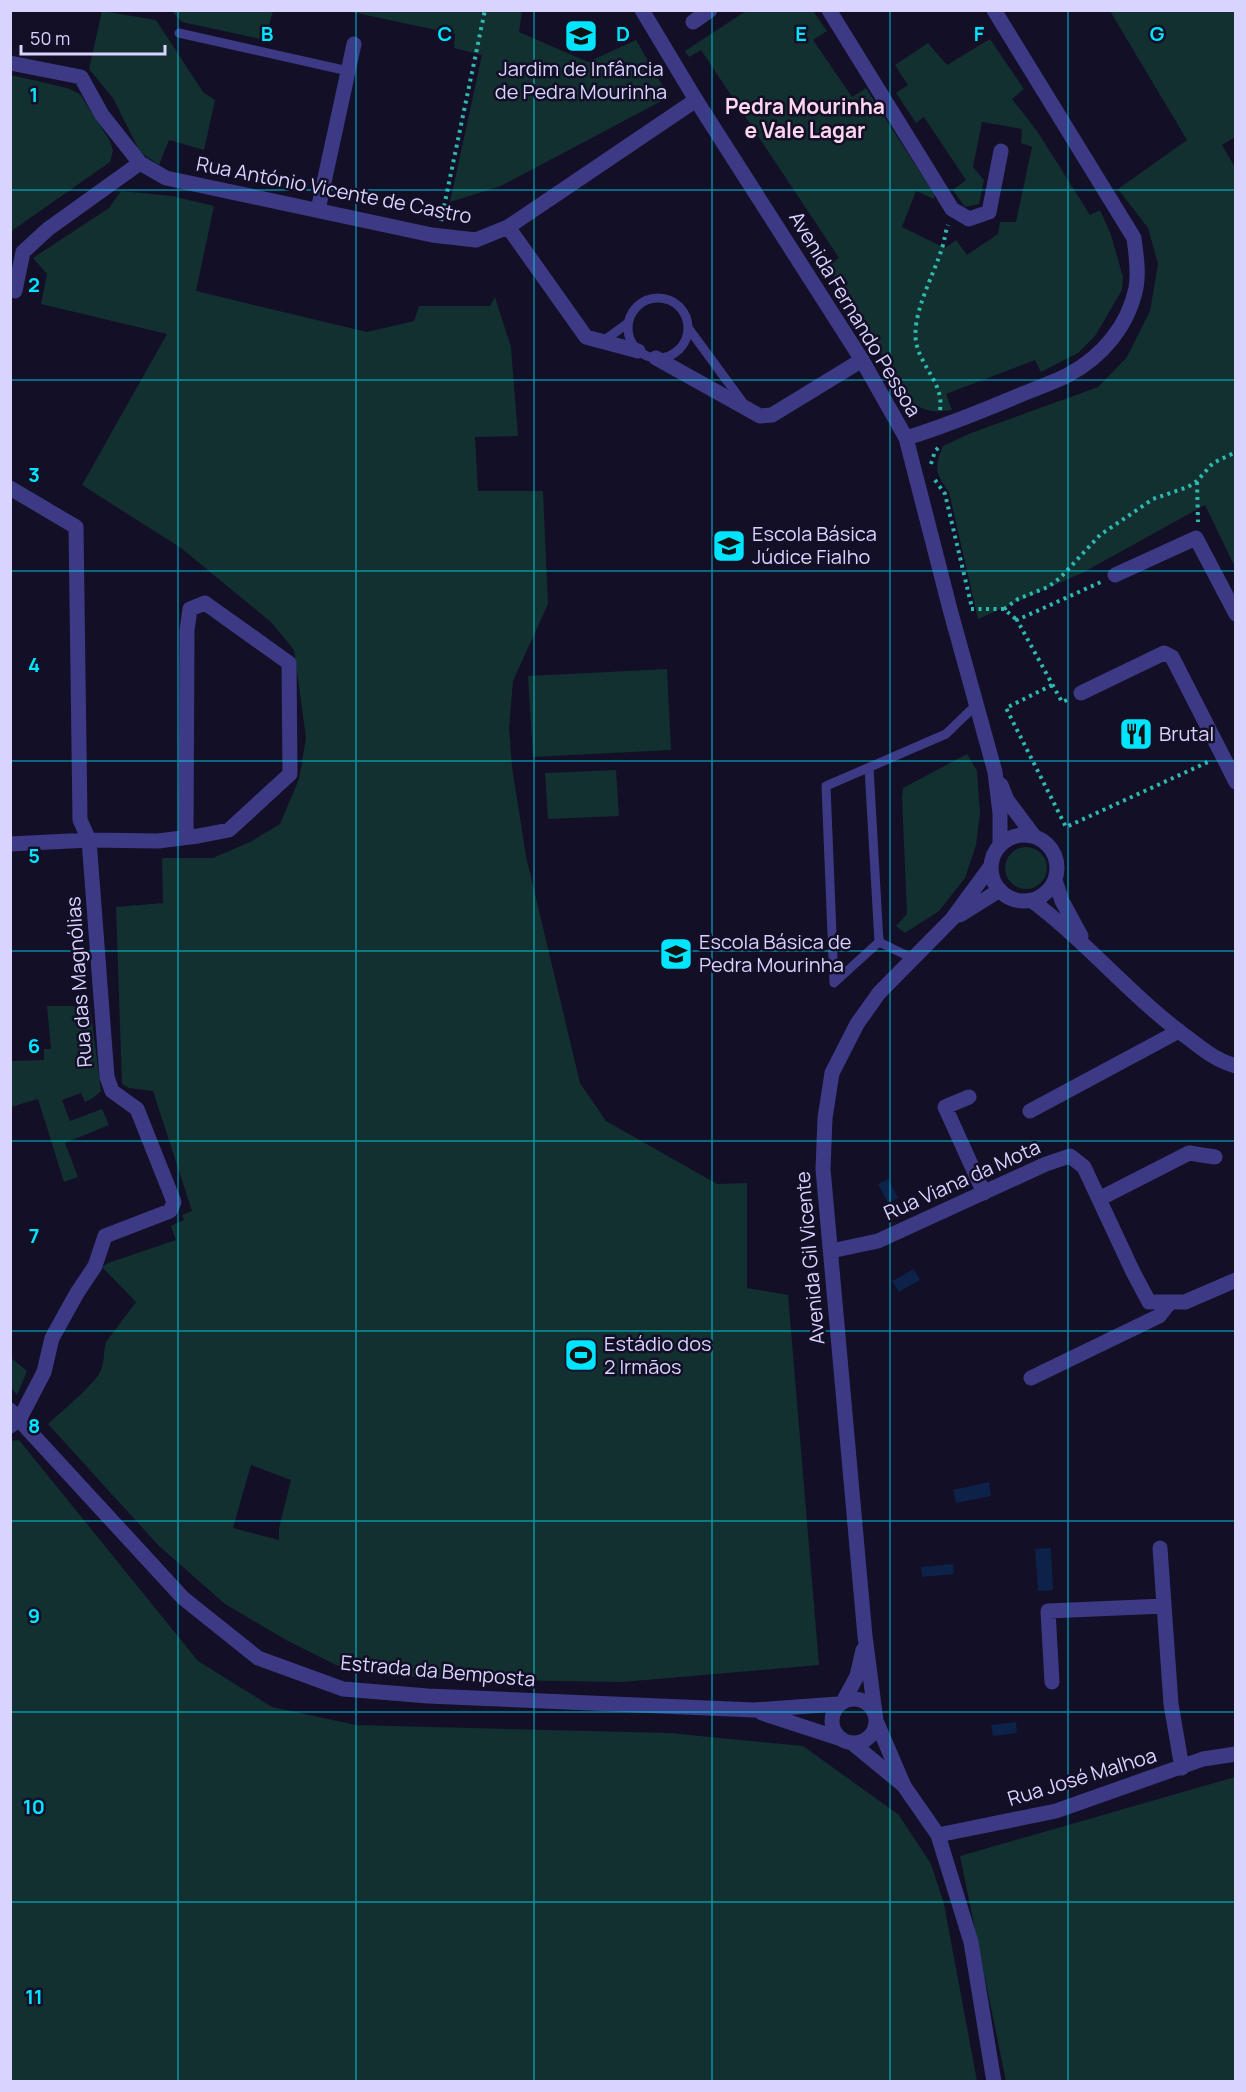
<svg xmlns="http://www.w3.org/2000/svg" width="1246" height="2092" font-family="Manrope,sans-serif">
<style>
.green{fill:#12302f;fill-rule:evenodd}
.water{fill:#0c2248}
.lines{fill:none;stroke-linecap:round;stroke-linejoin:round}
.path{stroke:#2fb8b0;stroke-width:4;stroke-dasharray:3 4.5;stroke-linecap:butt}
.service{stroke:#3d3a85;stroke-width:9}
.minor{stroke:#3d3a85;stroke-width:15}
.tertiary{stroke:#3d3a85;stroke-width:15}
.grid{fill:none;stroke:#00e5ff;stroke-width:1.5;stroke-opacity:0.55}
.labels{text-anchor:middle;stroke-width:5;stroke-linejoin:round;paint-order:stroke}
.poi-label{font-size:20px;fill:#d9d4ff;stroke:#130f26;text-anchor:start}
.street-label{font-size:20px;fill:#d9d4ff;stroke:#130f26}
.neighbourhood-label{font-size:21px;font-weight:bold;fill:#ffd6f0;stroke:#130f26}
.grid-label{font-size:20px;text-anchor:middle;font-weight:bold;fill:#00e5ff;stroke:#130f26;stroke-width:5;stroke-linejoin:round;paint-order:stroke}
</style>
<rect width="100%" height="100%" fill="#130f26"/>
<path class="green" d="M102,11L156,20L203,92L215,100L204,150L169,140L159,165L140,152L113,98L89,69Z
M172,11H273L265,40L182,22Z
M347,11H522L519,32L588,62L636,40L669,97L501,186L450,202L482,55L454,48L455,34Z
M746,11H813L827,31L813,40L852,97L866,88L934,194V199L916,191L902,227L945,248L956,240L967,255L998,234L1000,222H1016L1032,147L1021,143L1022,129L982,122L973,167L984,180L979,204L965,207L953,190L966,180L924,117L916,123L896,93L908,85L895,65L928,43L947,65L990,39L1024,89L1012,99L1037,131L1090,215L1100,210L1111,235L1123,277L1122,290L1095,336L1078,353L1041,372L1035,360L946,394L952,410C933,413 926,412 910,401L828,266L839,258L701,50L689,57L685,51Z
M1110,11H1235V137L1222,145L1236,169L1235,567L1205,505L1084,572L978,619L949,492C935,474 934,467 943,446L971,433L1098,387L1127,357L1150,311L1158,264L1148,228L1118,189L1187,140Z
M11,75L67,88L80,94L110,141L113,151L110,162L13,230L11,237Z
M121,191L172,196L214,206L196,291L367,332L414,321L419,306H490L495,297L511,347L518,436L475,437L478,491H543L548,604L513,681L509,728L512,767L526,856L580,1083L606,1121L717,1184L747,1183V1288L788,1295L819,1665L622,1682L484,1680L387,1676L336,1665L286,1640L225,1604L159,1546L48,1424C60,1413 97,1382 101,1370C105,1360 103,1352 106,1342L136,1302L102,1267L108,1263L176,1240L171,1226L184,1220L182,1215L192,1211L153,1091L129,1088L122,1084L116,907L163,903L162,858H213L252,841L280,824L299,779L306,738L294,650L271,622L181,548L82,485L167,334L41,304L47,274L33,258L109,208ZM251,1465L291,1480L279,1528V1540L233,1528Z
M667,669L671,750L533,757L528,676Z
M967,754L977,771L980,813L976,845L965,878L939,911L905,933L896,926L907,914L902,798L903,788Z
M616,770L619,816L548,819L545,773Z
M1005 868a21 21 0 1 1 42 0a21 21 0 1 1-42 0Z
M47,1006H90L101,1091L93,1098L85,1102L81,1093L62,1100L70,1121L102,1109L109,1125L65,1143L78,1177L64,1182L38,1099L11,1107V1061L44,1060V1049H51Z
M10,1357L27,1371L17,1395L11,1388Z
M19,1440L198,1661L272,1707L356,1725L669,1733L803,1746L899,1815L931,1864L944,1904L977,2081H11L10,1441Z
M1235,1777V2081H1006L960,1856Z"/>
<path class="water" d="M888,1179L898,1198L888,1203L878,1184Z
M914,1269L920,1280L899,1292L892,1281Z
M989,1482L991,1496L956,1503L953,1490Z
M1051,1548L1053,1590L1038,1591L1035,1549Z
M953,1564L954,1574L922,1577L921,1567Z
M1016,1722L1017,1733L993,1736L991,1725Z"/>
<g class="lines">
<path class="path" d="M441,221L485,10
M940,410C944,385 923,369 917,346C909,318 934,275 942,248C945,240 945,232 948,225
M931,464L935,451L941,445
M935,480L945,494L972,608
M1197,482L1198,522
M971,609H1004L1017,620
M1004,609L1018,599L1048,587L1060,578L1100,535L1153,499L1188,487L1197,481L1213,463L1236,452
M1052,685L1006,708L1066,827L1208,762
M1067,700L1062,702L1017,620L1101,582"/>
<path class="service" d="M179,33L348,71
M628 328a30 30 0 1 1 60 0a30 30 0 1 1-60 0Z
M689,329L744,404
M602,342L628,323
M869,768L879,942
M879,942L834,983L826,786L946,734L976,705
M879,942L914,959"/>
<path class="minor" d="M829,10L952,209L969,219L989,212L1001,151
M693,22L710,10
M10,63L81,77L102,115L140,163L166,178L432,235L476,240L508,227L696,100
M318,210L354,44
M508,227L586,337L638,351
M15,291L23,252L48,229L140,163
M656,358L760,416L772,415L862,360
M906,438C943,427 977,413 1013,398C1031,390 1050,384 1068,375C1102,357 1128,326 1136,288C1139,272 1136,254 1134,238L994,10
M10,488L76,527L80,820L89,840L107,1077L112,1091L137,1109L174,1202L170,1211L105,1236L95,1266L77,1293L52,1338L44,1372L19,1420L10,1426
M1115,575L1196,538L1236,614
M1081,693L1164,653L1172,657L1236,782
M10,844L89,840L158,841L198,836L229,830L290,774L289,663L205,603L190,609L187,630L186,837
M969,1097L945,1107L984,1193
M1030,1111L1179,1031
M1099,1199L1189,1153L1215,1157
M831,1251L878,1241L1046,1164L1070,1156L1084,1167L1133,1272L1149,1302H1185L1236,1280
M1031,1378L1159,1316L1170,1302
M1160,1548L1171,1704L1182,1768
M1052,1682L1048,1611L1164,1606
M938,1835L1056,1811L1203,1759L1236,1754"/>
<path class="tertiary" d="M642,10L696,100L862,360L906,438L951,613L995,772L1000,813V845
M1001,785L1007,800L1034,836
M991 868a33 33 0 1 1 66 0a33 33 0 1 1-66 0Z
M1055,880L1062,901L1081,936
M1031,900C1086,941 1129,994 1184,1035C1202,1048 1214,1060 1236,1066
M960,915L1000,890
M10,1410L183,1598L258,1658L343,1689L428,1696L754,1710L838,1704
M832 1721a22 22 0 1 1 44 0a22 22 0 1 1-44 0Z
M844,1700L857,1676L863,1650
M762,1713L841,1739
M875,1713L865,1636L823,1169L825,1118L832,1073L857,1024L879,993L952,919L991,866
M877,1723L904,1786L938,1835L971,1942L994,2082
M852,1743L902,1784"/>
</g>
<path class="grid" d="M178,10V2082M356,10V2082M534,10V2082M712,10V2082M890,10V2082M1068,10V2082M10,190H1236M10,380H1236M10,571H1236M10,761H1236M10,951H1236M10,1141H1236M10,1331H1236M10,1521H1236M10,1712H1236M10,1902H1236"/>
<defs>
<symbol id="school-square" viewBox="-11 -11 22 22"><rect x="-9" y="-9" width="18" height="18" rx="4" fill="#00e5ff" stroke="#130f26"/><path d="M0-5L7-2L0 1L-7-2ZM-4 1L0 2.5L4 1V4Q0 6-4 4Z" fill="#111"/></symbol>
<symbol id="restaurant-square" viewBox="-11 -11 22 22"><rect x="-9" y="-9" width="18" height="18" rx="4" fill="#00e5ff" stroke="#130f26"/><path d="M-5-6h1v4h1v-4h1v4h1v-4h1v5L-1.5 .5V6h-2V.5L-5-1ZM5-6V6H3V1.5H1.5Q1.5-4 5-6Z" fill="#111"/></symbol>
<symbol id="stadium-square" viewBox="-11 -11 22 22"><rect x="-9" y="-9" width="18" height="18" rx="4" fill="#00e5ff" stroke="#130f26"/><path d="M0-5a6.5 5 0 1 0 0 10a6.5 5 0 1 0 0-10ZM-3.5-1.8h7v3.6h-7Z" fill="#111"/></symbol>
</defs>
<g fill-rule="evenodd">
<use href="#school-square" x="562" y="17" width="38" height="38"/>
<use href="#school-square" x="710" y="527" width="38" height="38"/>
<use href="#restaurant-square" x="1117" y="715" width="38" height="38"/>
<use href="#school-square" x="657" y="935" width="38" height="38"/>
<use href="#stadium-square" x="562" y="1336" width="38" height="38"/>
</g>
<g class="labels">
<g class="poi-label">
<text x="581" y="76" text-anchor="middle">Jardim de Infância<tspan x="581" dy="23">de Pedra Mourinha</tspan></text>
<text x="752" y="541">Escola Básica<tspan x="752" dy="23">Júdice Fialho</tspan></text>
<text x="1159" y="741">Brutal</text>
<text x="699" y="949">Escola Básica de<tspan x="699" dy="23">Pedra Mourinha</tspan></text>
<text x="604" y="1351">Estádio dos<tspan x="604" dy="23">2 Irmãos</tspan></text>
</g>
<g class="street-label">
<text transform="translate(334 190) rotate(11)" y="7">Rua António Vicente de Castro</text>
<text transform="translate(855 314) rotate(59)" y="7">Avenida Fernando Pessoa</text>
<text transform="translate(79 982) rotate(-94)" y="7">Rua das Magnólias</text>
<text transform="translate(962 1180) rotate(-24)" y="7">Rua Viana da Mota</text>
<text transform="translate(810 1258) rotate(-95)" y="7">Avenida Gil Vicente</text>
<text transform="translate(438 1671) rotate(5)" y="7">Estrada da Bemposta</text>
<text transform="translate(1082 1777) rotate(-17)" y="7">Rua José Malhoa</text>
</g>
<g class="neighbourhood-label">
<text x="805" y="114">Pedra Mourinha<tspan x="805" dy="24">e Vale Lagar</tspan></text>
</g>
</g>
<g class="grid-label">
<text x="267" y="41">B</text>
<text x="445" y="41">C</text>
<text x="623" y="41">D</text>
<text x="801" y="41">E</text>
<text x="979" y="41">F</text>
<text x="1157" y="41">G</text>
<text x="34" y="102">1</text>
<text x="34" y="292">2</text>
<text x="34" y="482">3</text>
<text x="34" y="672">4</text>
<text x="34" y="863">5</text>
<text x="34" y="1053">6</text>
<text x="34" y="1243">7</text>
<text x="34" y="1433">8</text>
<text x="34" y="1623">9</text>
<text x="34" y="1814">10</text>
<text x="34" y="2004">11</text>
</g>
<rect width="1246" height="2092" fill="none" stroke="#d9d4ff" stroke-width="24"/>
<path d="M21 45v9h144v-9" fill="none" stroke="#d9d4ff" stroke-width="3"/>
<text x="30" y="45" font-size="18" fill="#d9d4ff" stroke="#130f26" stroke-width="4.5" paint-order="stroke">50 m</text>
</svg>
